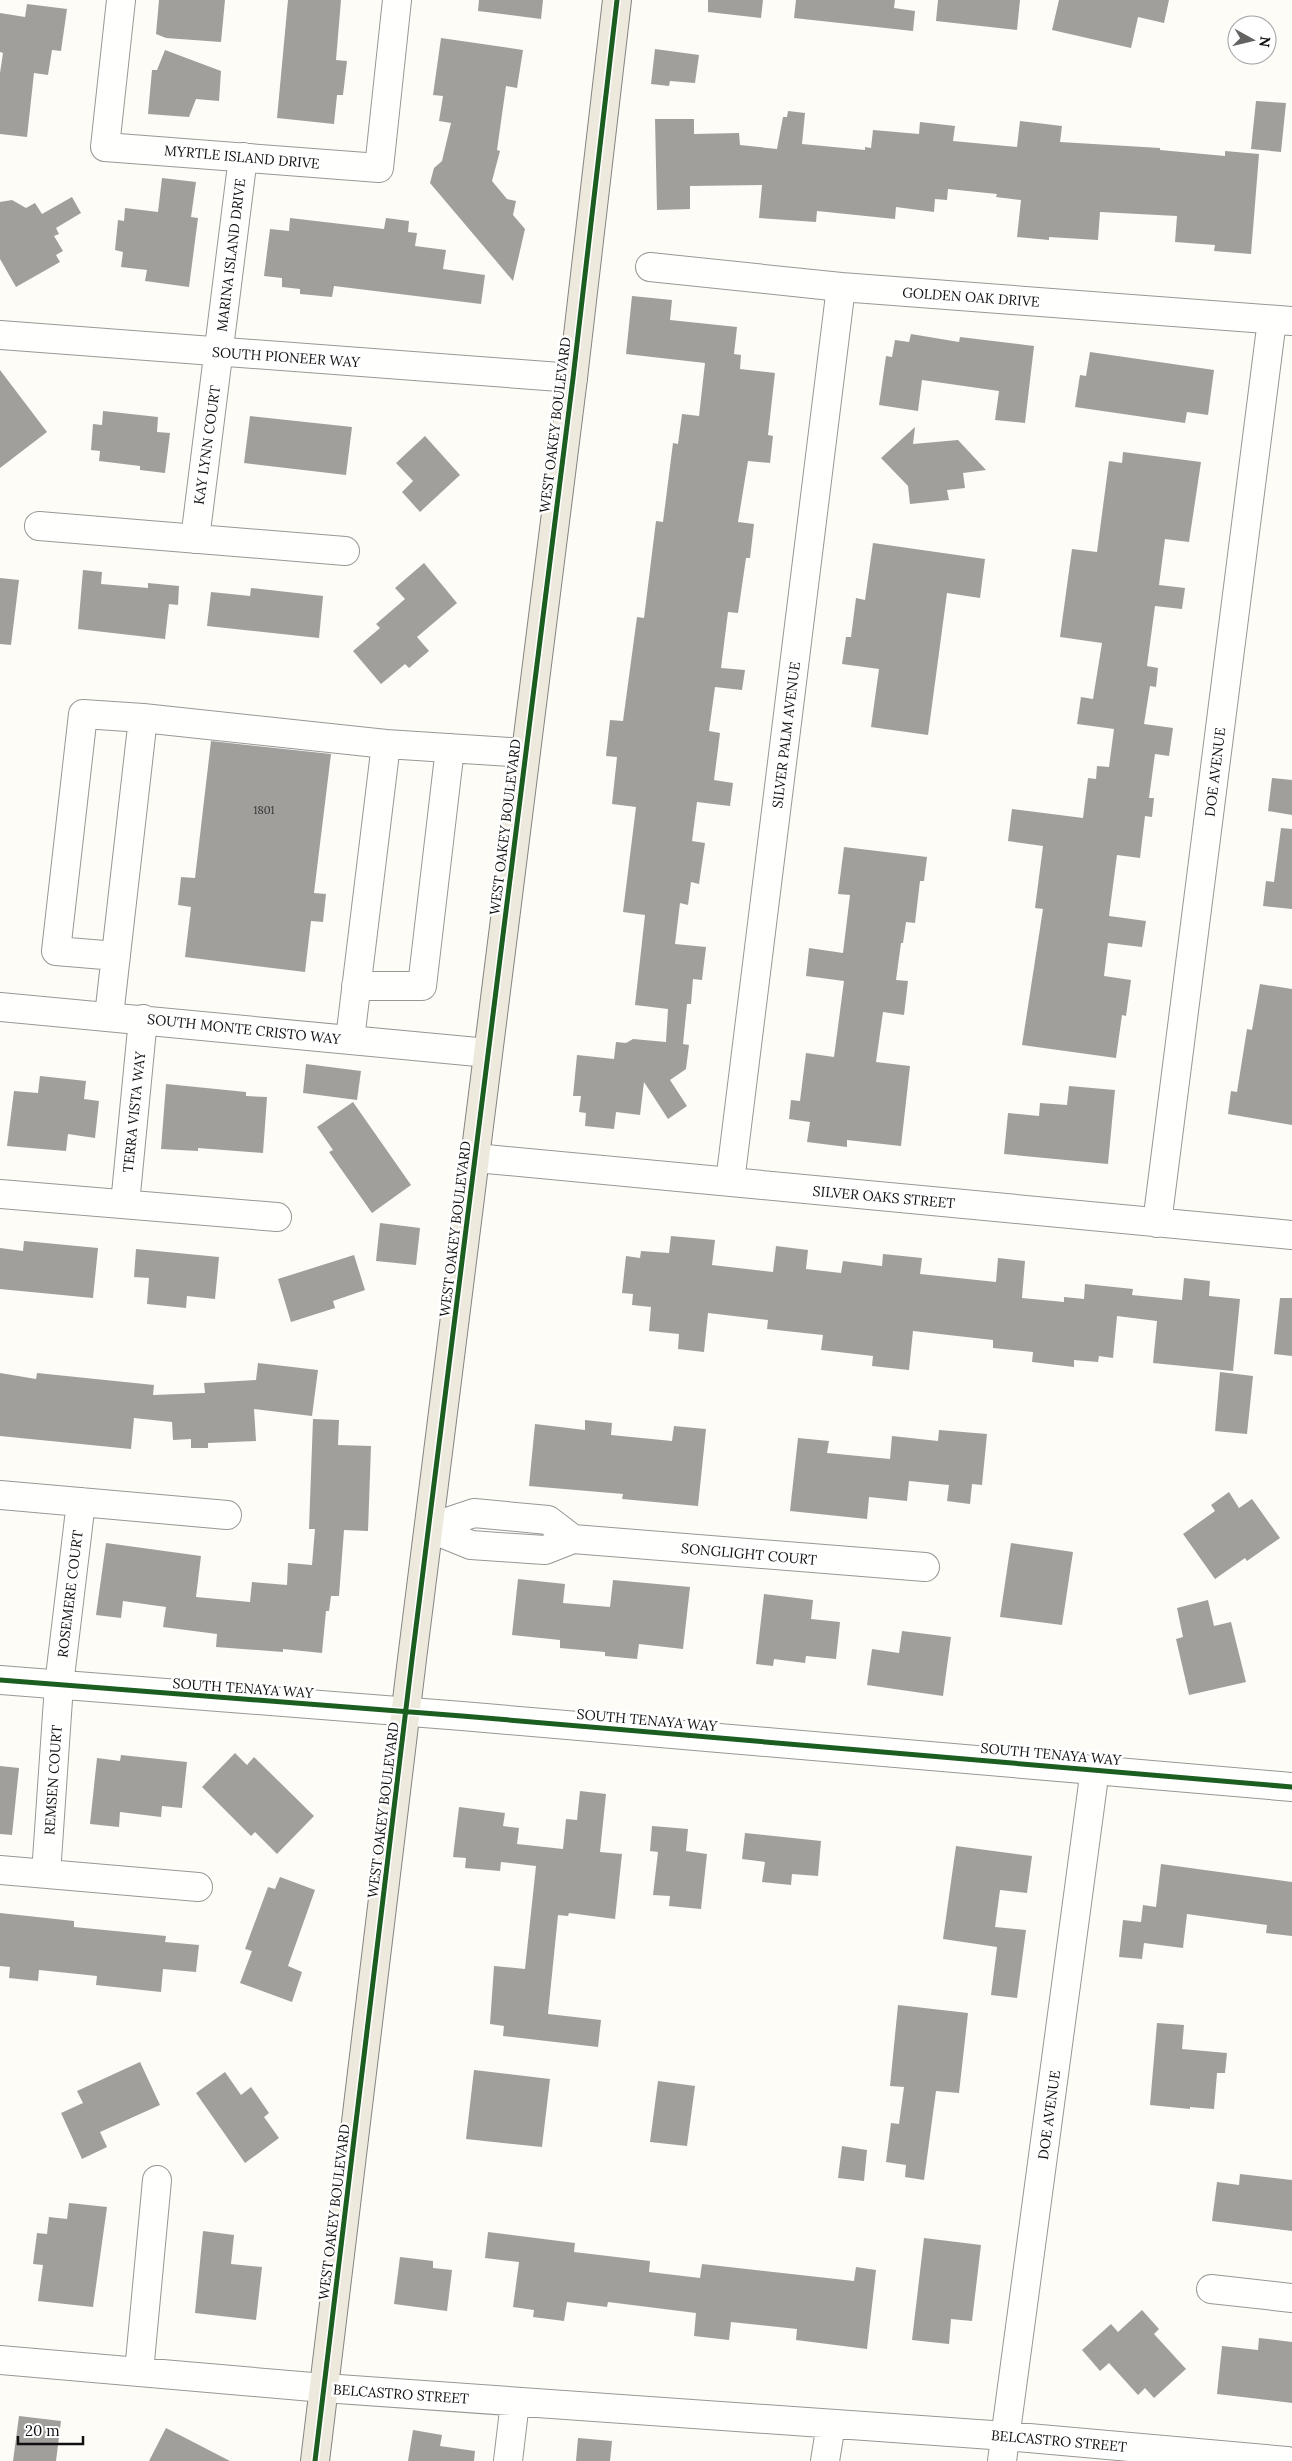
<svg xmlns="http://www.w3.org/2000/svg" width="1292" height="2461" font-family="Lora,serif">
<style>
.building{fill:#a19f9c}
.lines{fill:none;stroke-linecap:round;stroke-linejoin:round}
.minor-casing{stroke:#979795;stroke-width:30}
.major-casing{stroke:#858482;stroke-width:30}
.minor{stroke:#fffffe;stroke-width:28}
.major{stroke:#ede9dc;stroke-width:28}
.cycleway-casing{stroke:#fff;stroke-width:8}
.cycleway{stroke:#1b5e20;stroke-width:5}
.labels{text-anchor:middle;stroke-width:5;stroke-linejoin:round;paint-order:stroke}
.number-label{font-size:11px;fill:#353434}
.street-label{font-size:14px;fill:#111;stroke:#fff}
</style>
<rect width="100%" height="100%" fill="#fdfcf7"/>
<path class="building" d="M159,0H225L221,42L166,38L156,34Z
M288,0H341L336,60L347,61L343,95H337L334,124L277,118Z
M479,0H543L541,19L478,11Z
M708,0H763L761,18L708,12Z
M796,0H895L894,8L915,11L913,31L794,18Z
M938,0H1020L1017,30L936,21Z
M1059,0H1169L1164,23L1138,17L1131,48L1052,30Z
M27,4L67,9L61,51L52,50L48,75L34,73L27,137L0,134V73L3,53L0,52V13L25,17Z
M441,38L523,50L517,88L506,86L497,150L500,151L492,181L507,199L516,201L513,215L525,229L513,281L430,183L434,168L442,161L451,123L439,121L443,96L433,95Z
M655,49L699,55L695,83L670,81L669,86L651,84Z
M165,50L221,71L219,101L196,99L189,117L148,114L152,70H157Z
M1256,101L1286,103L1281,152L1251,149Z
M788,111L805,113L802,144L865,150V147L871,148L873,130L919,134L920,122L955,126L953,141L1017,147L1020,121L1062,126L1060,142L1160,148V150L1225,156V151L1259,154L1251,254L1214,251L1215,245L1175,242L1177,216L1100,212L1098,240L1049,237V240L1017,237L1021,200L996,197L997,194L948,189L947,200L935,199L934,212L896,207L895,219L817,211L816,222L759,218L762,185L690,186V209L657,210L655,119H694V134L739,133L740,145L777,149L783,117H787Z
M162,178L196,182L191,217L198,218L189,287L145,281L147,270L121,267L123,252L115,250L118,220L124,221L125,208L158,212Z
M72,197L81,213L56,228L59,234L54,236L63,251L56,255L60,262L16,287L0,259V202L12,200L26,208L35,203L42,214Z
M290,218L384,229L386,218L409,221L408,232L417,233L415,246L446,250L443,269L485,275L481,304L334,286L332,297L300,294V289L282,287V278L264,276L270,229L289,231Z
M632,296L672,300L670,320L737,327L734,354L741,355L740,369L775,373L768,435L773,436L770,463L748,461L738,522L754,524L750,558H746L738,613L728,612L721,668L745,670L742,690L715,687L709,731L720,733L714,780L733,783L730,806L697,802L692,841L705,843L699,884L691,882L688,905L680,903L675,944L706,947L702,980L693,979L691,1004H687L683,1044L689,1045L686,1069L670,1080L687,1106L668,1119L644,1082L640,1115L616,1112L614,1129L585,1126L586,1113L579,1112L581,1096H573L577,1055L614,1059L616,1042L626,1043L633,1039L666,1042L668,1009L635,1005L645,915L623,912L636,807L612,804L617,757L606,756L610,720L623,721L637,617L644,618L656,521L663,522L673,443L678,444L682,414L699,416L705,363L626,354Z
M911,334L959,342L960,337L1034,346L1025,423L995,420L999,391L922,380L918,411L879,405L886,356L892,357L895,340L909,342Z
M1090,352L1214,370L1208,415L1187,412L1185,423L1075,407L1080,375L1086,376Z
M0,370L47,432L0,468Z
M103,411L158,417L157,432L170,433L165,473L140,470V466L99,461L100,451L91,450L93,424L102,425Z
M250,416L352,427L346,475L244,463Z
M915,427L913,444L958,440L986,470L963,473L965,488L947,490L949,500L910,504L908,486L881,458Z
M425,436L460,475L420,512L402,492L413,481L396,463Z
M1123,452L1201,462L1189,542L1165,539L1159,585L1185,588L1182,609L1155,606L1147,666L1158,668L1156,687L1150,686L1144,724L1173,728L1169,756L1155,754L1149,798H1154L1152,817L1145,816L1140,858L1117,855L1109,916L1146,921L1142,947L1108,943L1104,976L1131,980L1126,1016L1122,1015L1116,1058L1022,1045L1043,909L1035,908L1043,846L1008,841L1012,809L1083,818L1088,778L1096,779L1097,766L1109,767L1114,729L1077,724L1081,697L1093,699L1102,643L1060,637L1072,549L1097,552L1109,461L1122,463Z
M873,543L985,559L980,598L947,593L928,735L871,727L879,669L842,664L846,637H851L856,598L865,600Z
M424,563L457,603L417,637L429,651L409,668L405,664L381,684L353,651L380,628L376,624L405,599L395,588Z
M83,570L102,572L101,584L148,588V583L179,586L178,605L169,604L165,639L78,629Z
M0,578L19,580L11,645L0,644Z
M251,588L323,596L319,638L207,626L211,592L250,596Z
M211,741L331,754L314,893L326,894L323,922L311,921L305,972L185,957L191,907L178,905L181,877L195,878Z
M1272,778L1292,780V815L1268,811Z
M1281,828L1292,829V909L1263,906L1266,881L1274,882Z
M844,847L927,857L924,881H920L915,923L906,922L903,943H901L896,980L908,981L904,1015L883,1012L876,1062L910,1066L901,1146L847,1140V1147L807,1142L810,1122L789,1119L791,1100L800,1101L806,1053L834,1057L844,981L806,976L809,948L843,953L850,895L838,894Z
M1260,984L1292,989V1125L1228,1114L1231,1091L1237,1092L1247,1029L1252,1030Z
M306,1064L361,1071L357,1100L303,1093Z
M40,1076L86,1081L84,1099L99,1101L95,1138L68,1134L66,1151L7,1146L14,1091L38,1093Z
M166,1084L246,1092V1096L267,1097L263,1153L198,1148V1151L161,1149Z
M1069,1086L1115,1090L1108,1164L1004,1154L1008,1113L1039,1116L1040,1103L1067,1105Z
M353,1102L411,1185L372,1213L329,1152L333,1150L317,1127Z
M380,1223L420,1228L416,1265L376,1261Z
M671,1236L715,1240L712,1265L773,1272L776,1246L808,1250L806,1269L841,1273L843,1261L882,1266L883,1254L922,1258L920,1274L996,1282L998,1258L1025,1261L1022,1298L1064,1302V1297L1084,1299L1085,1284L1133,1289L1132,1295L1182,1300L1184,1278L1210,1281L1209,1296L1240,1299L1233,1371L1153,1363L1157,1321L1117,1316L1113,1358L1099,1356L1098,1362L1074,1360V1367L1032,1362L1033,1352L993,1348V1340L913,1331L909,1370L872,1366L873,1356L821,1350L823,1335L767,1329L768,1320L708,1313L704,1352L678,1349L679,1334L649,1331L651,1307L632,1305L633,1294L622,1293L626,1256L640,1258L641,1251L669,1253Z
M24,1241L98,1248L93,1298L0,1289V1248L23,1251Z
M136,1249L219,1257L215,1299L187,1296L186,1308L147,1304L149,1278L134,1277Z
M354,1255L365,1290L333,1301L335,1308L291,1322L278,1279Z
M1280,1298H1292V1356L1274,1354Z
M258,1363L318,1370L312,1416L254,1409L256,1441L208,1443V1448H191V1439L173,1440L172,1422L134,1418L131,1449L0,1436V1373L36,1379L37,1373L154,1385L153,1395L205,1393L204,1383L256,1380Z
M1220,1372L1253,1376L1247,1434L1215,1431Z
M313,1419L339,1420L338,1445L371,1446L368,1531L344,1530L339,1596H331L329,1611H326L322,1653L283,1649V1652L216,1647L217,1634L163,1627L166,1607L123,1601L121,1618L96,1615L106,1543L201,1556L196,1597L250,1602L252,1582L287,1585L288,1563L312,1565L315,1529H309Z
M585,1420L612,1423L611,1435L672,1441L674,1426L706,1429L698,1506L622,1499L623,1494L529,1486L535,1424L585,1430Z
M939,1430L987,1434L982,1485L972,1484L970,1504L947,1501L949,1485L909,1481L907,1501L869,1497L867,1519L790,1511L798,1438L829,1441L827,1453L890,1459L892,1436L938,1441Z
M1229,1492L1239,1508L1252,1499L1280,1538L1247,1561L1245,1558L1215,1579L1183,1534L1215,1511L1211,1505Z
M1011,1543L1073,1552L1062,1625L1000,1617Z
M518,1579L565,1584L563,1603L610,1607L613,1580L690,1587L683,1649L639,1644L637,1659L605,1656V1652L560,1648V1640L512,1635Z
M764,1594L813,1600L811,1619L840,1622L836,1659L806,1656L805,1663L774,1659L773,1666L756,1664Z
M1208,1600L1214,1626L1231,1622L1246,1682L1189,1695L1176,1639L1183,1637L1177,1608Z
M902,1631L951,1637L943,1696L867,1685L872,1649L899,1653Z
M235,1753L247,1765L254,1757L314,1816L277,1854L255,1832L251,1836L202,1787Z
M121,1755L187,1762L182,1808L162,1806L161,1817L120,1812L119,1827L90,1824L97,1758L120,1761Z
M0,1766L19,1768L12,1835L0,1834Z
M580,1791L606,1794L600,1852L622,1854L615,1919L569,1913L568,1916L558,1915L548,2014L601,2020L598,2047L503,2036L504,2026L490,2024L494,1966L525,1969L536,1866L501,1862L500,1871L465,1868L466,1858L453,1857L459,1807L505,1813L503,1826L519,1828L517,1844L563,1849L566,1819L577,1820Z
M652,1826L688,1829L686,1851L707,1854L701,1909L669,1906L670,1896L653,1895L658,1852L650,1851Z
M745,1833L821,1841L818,1876L792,1874L791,1885L762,1882L765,1862L742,1859Z
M956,1846L1032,1856L1027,1893L1000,1890L995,1927L1026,1930L1017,1998L991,1995L997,1947L943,1939Z
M1161,1864L1292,1882V1936L1266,1933L1267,1925L1187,1914L1183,1948L1144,1943L1142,1959L1119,1957L1123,1920L1141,1922L1143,1905L1156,1907Z
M280,1877L315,1890L288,1966L302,1972L292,2002L240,1983L252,1951L245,1949L268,1887L275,1889Z
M0,1913L74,1921V1927L166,1936L165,1942L199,1945L196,1972L163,1969L161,1992L96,1985L97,1976L39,1970L38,1981L9,1978L10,1967L0,1966Z
M898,2005L968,2013L959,2093L936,2091L924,2180L905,2177L906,2165L886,2162L891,2123L899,2124L904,2087L890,2086Z
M1157,2023L1184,2025L1182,2049L1227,2053L1225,2073H1217L1214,2109L1190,2107V2109L1150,2105Z
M140,2062L160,2105L100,2132L107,2147L82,2159L61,2113L83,2103L77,2091Z
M474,2070L550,2079L542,2147L466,2139Z
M225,2072L241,2095L251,2087L269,2113L264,2117L279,2138L245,2163L196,2093Z
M658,2081L695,2086L687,2146L650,2142Z
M842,2146L867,2150L864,2181L838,2178Z
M1240,2174L1292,2180V2231L1212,2221L1217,2182L1239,2185Z
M69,2203L107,2207L93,2307L38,2301L43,2265L33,2264L37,2233L47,2234L49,2217L67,2219Z
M203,2231L234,2235L231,2264L262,2267L256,2320L195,2313Z
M488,2232L575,2243L574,2252L650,2261L649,2272L700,2278L702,2264L854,2281L856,2267L876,2270L867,2349L796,2340L797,2329L731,2322L729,2340L694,2336L696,2313L608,2302L607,2307L567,2302L564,2321L533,2317L534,2310L513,2307L519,2262L485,2258Z
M924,2238L981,2245L972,2321L951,2319L949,2344L912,2340Z
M400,2257L433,2261V2268L452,2270L447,2311L394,2304Z
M1142,2310L1159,2329L1154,2334L1186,2369L1154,2398L1145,2388L1138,2395L1109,2363L1100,2371L1082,2350L1111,2324L1118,2332Z
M1259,2338L1292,2342V2403L1217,2394L1222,2346L1258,2350Z
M19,2416L61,2421L56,2461H13Z
M166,2428L230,2461H149Z
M413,2430L442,2435L440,2446L475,2451L474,2461H408Z
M578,2438L612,2441L610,2461H576Z"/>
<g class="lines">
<defs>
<path id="minor" d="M121,0L105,147L379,168L397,0
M650,267L841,287L1292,321
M0,335L573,378
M39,526L345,551
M195,539L243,157
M386,744L525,753
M116,956L56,951L83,714L143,718
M356,986H422L450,748
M0,1007L488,1053
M109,1016L143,718L386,744L350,1039
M476,1158L1292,1235
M730,1182L841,287
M0,1194L277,1217
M125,1204L143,1019
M1157,1223L1272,320
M0,1495L227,1515
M429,1528L471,1545L529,1549L545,1550L573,1539L925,1567
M429,1528L474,1513L548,1520L573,1539
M0,1680L462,1716L1292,1787
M0,1870L198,1887
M46,1874L59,1685L81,1502
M1211,2289L1292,2298
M0,2360L324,2388L1006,2436L1287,2461
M139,2372L157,2180
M508,2461L515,2402
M825,2461L831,2424
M1002,2461L1095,1769"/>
<path id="major" d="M315,2461L412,1659L573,378L617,0"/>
</defs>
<use href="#minor" class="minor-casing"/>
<use href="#major" class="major-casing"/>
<use href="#minor" class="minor"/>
<use href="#major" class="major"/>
<defs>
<path id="cycleway" d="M0,1680L462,1716L1292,1787
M315,2461L412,1659L573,378L617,0"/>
</defs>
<use href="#cycleway" class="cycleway-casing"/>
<use href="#cycleway" class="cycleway"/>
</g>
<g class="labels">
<g class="number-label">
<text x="264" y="814">1801</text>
</g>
<g class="street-label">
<text transform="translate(242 157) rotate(5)" y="5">MYRTLE ISLAND DRIVE</text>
<text transform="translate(231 255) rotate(-83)" y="5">MARINA ISLAND DRIVE</text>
<text transform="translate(971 297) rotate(4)" y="5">GOLDEN OAK DRIVE</text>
<text transform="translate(286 357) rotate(4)" y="5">SOUTH PIONEER WAY</text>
<text transform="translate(555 425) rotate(-83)" y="5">WEST OAKEY BOULEVARD</text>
<text transform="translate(207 445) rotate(-82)" y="5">KAY LYNN COURT</text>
<text transform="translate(786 735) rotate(-83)" y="5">SILVER PALM AVENUE</text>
<text transform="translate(1215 772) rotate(-83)" y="5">DOE AVENUE</text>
<text transform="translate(505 827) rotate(-83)" y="5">WEST OAKEY BOULEVARD</text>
<text transform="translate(244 1029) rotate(6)" y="5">SOUTH MONTE CRISTO WAY</text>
<text transform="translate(134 1112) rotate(-84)" y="5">TERRA VISTA WAY</text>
<text transform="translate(884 1197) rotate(5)" y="5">SILVER OAKS STREET</text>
<text transform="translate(455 1229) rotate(-83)" y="5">WEST OAKEY BOULEVARD</text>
<text transform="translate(749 1554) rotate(5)" y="5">SONGLIGHT COURT</text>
<text transform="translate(70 1594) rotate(-83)" y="5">ROSEMERE COURT</text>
<text transform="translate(243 1688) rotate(4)" y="5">SOUTH TENAYA WAY</text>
<text transform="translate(647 1720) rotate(5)" y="5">SOUTH TENAYA WAY</text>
<text transform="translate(1051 1754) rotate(5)" y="5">SOUTH TENAYA WAY</text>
<text transform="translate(53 1780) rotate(-86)" y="5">REMSEN COURT</text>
<text transform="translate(383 1810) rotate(-83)" y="5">WEST OAKEY BOULEVARD</text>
<text transform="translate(1049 2115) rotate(-82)" y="5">DOE AVENUE</text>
<text transform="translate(334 2212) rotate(-83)" y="5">WEST OAKEY BOULEVARD</text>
<text transform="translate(401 2394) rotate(4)" y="5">BELCASTRO STREET</text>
<text transform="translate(1059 2441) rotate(5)" y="5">BELCASTRO STREET</text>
</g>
</g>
<g transform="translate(1252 40) rotate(98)"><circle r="24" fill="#ffffff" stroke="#a0a0a0"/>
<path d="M0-4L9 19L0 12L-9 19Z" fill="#646362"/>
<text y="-8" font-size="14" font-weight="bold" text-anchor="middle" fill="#111111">N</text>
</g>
<path d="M18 2436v8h65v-8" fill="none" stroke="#111111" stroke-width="2.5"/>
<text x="25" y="2436" font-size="15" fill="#111111" stroke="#ffffff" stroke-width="4" paint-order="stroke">20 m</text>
</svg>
